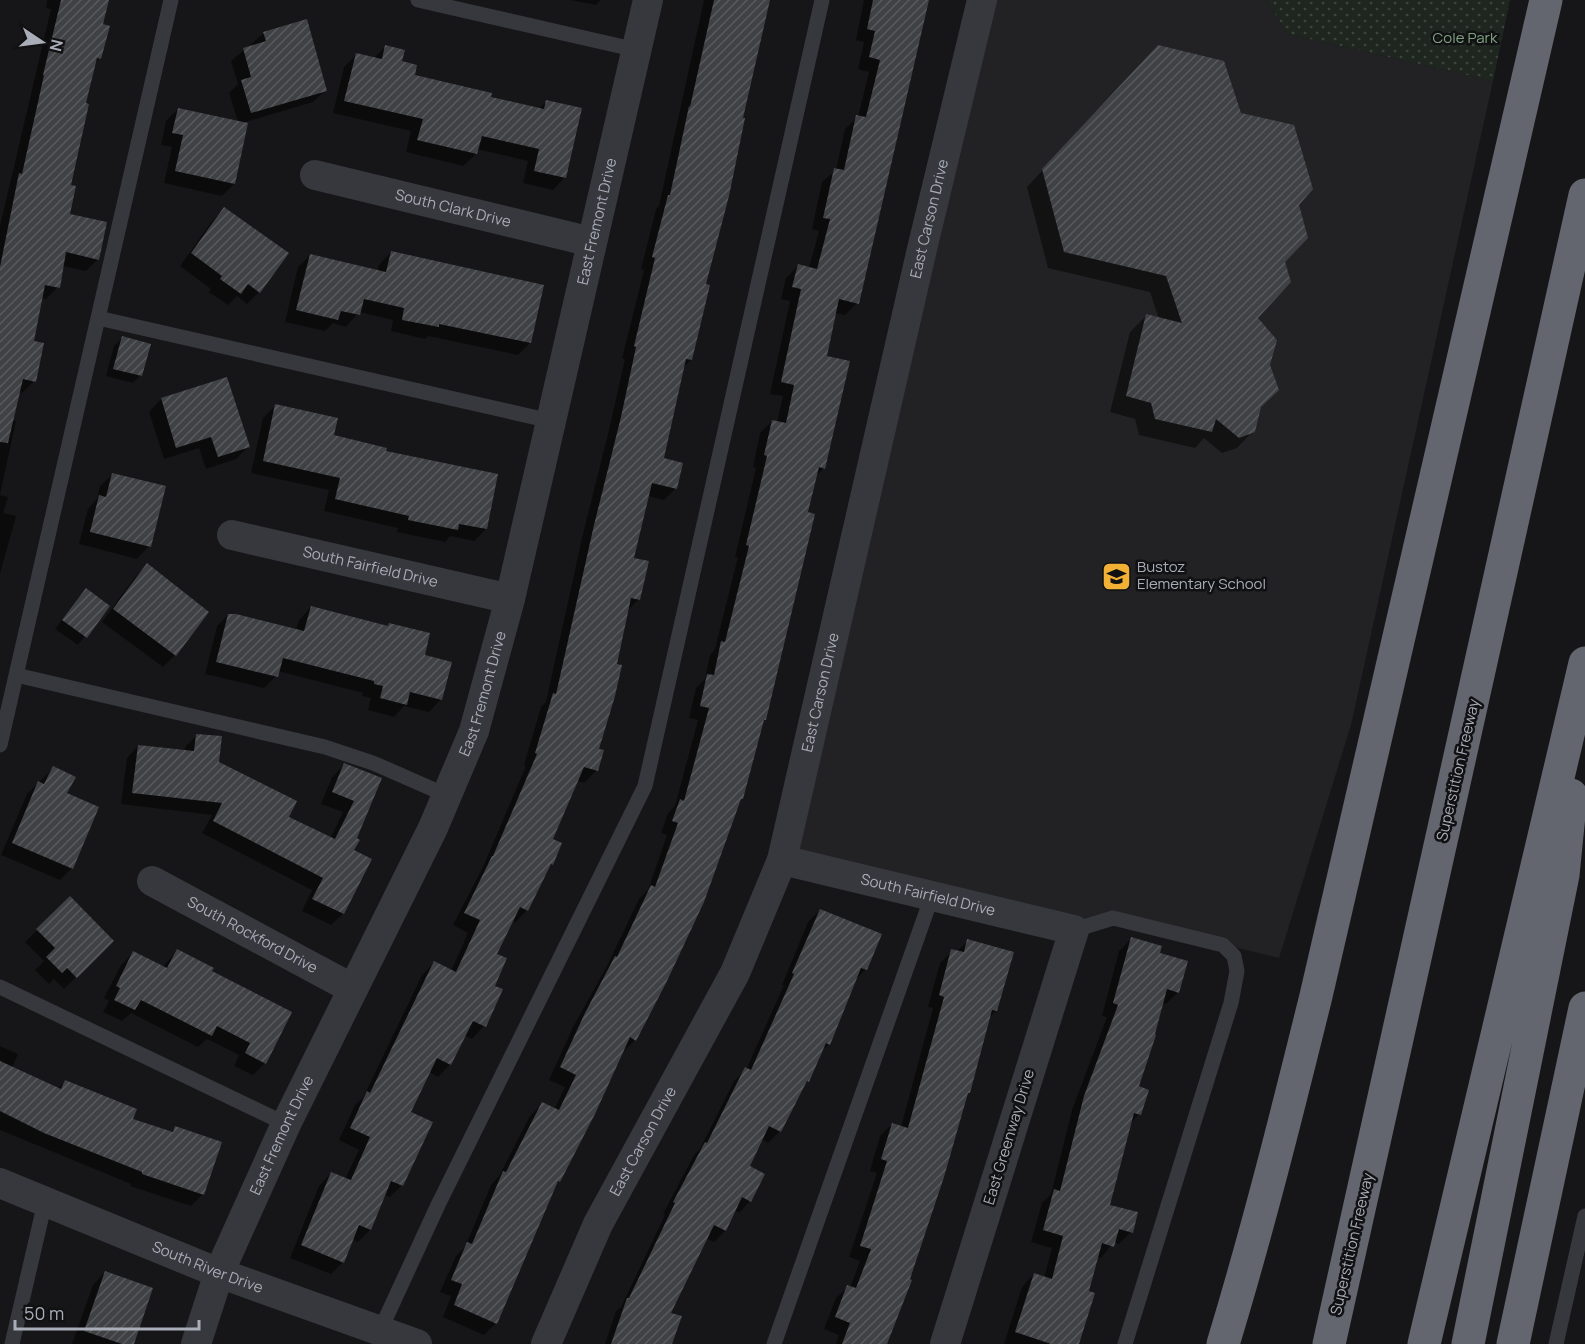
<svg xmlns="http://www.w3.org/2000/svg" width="1585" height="1344" font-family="Manrope,sans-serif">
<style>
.built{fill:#222225}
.park{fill:url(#park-dots)}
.shadow{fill:#0007}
.building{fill:url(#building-hatch)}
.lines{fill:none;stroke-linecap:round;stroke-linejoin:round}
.lane{stroke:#37383d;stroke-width:15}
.street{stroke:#37383d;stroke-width:30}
.highway{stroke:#63666e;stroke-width:33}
.labels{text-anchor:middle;stroke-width:5;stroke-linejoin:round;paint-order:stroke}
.park-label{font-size:15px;fill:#7fa381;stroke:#111113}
.street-label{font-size:15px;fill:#a8adb8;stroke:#111113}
.poi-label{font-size:15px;fill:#a8adb8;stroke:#111113;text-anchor:start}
</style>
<defs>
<pattern id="park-dots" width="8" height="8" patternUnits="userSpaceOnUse" patternTransform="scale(1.5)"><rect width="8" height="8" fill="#1e261f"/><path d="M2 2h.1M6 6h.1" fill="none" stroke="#3c433d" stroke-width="1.8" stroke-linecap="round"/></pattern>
<pattern id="building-hatch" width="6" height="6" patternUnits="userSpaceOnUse" patternTransform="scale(1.5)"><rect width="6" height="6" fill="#404145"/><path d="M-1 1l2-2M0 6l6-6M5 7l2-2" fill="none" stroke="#595a5e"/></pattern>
</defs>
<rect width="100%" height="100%" fill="#161618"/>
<path class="built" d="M982,0H1266L1288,34L1493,81L1351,725L1279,958L1113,918L1074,930L782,860Z"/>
<path class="park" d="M1266,0H1510L1493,81L1288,34Z"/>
<path class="shadow" d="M47,0H107L102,25L100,58L94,64L84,104L69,186L68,215L98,259L86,271L62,266L58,287L46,299L41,298L33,342L34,381L22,393L18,392L12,421H16L0,495L8,497L3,513L16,516L0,574V226L51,9L46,8Z
M570,0H601L596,5Z
M704,0H769L705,285L691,360L683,368L662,459L676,488L664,500L648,496L632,559L639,599L627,611L597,750L602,751L596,771L584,783L577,781L551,840L552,864L548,868L527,910L515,923L513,921L495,955L493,986L501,990L484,1026L472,1039L464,1035L450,1064L438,1077L429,1072L409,1112L402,1185L390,1197L384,1195L370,1230L358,1242L352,1239L343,1262L331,1274L290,1258L319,1186L331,1173L345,1179L359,1150L339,1140L355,1105L363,1098L422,975L434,963L451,971L468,933L453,925L483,867L526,766L524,765L541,707L546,702L582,538L609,430L625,359L622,358L644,270L641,269L656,209L659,206Z
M864,0H927L857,303L845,315L834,313L825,357L824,468L816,476L739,801L635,1040L623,1052L559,1181L554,1186L496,1323L484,1335L443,1317L451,1296L440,1292L456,1256L465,1247L491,1185L499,1176L530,1116L542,1104L554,1110L565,1087L549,1080L573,1027L607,966L639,899L648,890L667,835L661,833L668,813L675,806L698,720L689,718L696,688L705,679L710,655L715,649L738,557H735L756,468L753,467L760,433L772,421L777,423L783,396L770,394L790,301L781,299L786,278L798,266L809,268L819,231L812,229L822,182L836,170L845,129L858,117L869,72L858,69L864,42L856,40Z
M264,33L326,90L313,102L242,123L234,184L222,196L164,183L172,147L161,145L166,121L178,109L238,122L229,93L238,84L231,61Z
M385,47L413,76L489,98L539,109L547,101L565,177L553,190L523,183L528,161L477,149L476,154L463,166L406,152L411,131L333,113L344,67L356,55L373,59Z
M1142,63L1239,114L1297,204L1284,262L1256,318L1259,407L1253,431L1237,448L1222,453L1204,438L1195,448L1139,435L1135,419L1110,412L1130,332L1147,315L1159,319L1150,292L1048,268L1027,187Z
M224,209L259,292L247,304L237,296L228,305L209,292L211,289L180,266L212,221Z
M391,252L530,343L518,355L428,336L425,339L391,331L393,320L359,312L346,327L333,323L325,331L285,322L298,267L310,255L377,272L379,265Z
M122,338L141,375L133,383L106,376L114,346Z
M226,379L248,447L236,459L206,469L199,448L164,459L149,412L161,399Z
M275,406L333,436L384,452L486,529L474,541L450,536L445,542L397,532L398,528L324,511L329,490L251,473L263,418Z
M113,474L149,546L137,559L79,544L88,509L97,499L100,486Z
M147,565L175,655L163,667L102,622L135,577Z
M86,590L108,606L78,645L55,629Z
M311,607L423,656L441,699L429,712L404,706L394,717L368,710L371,698L362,696L363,693L278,671L276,676L264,688L205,674L217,626L229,614L296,631L299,620Z
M197,735L217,762L287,817L330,839L343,812L321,804L332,777L344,765L380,779L355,839L343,914L331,925L302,911L312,890L202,833L212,815L121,804L127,758L138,746L185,752V747Z
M53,768L65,794L72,868L60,880L1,855L27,794Z
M70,898L112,941L64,989L54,979L49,984L35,970L44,961L25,942Z
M820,910L866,969L854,981L829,1044L820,1053L808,1081L802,1087L780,1131L768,1143L761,1139L748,1167L750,1201L739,1213L735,1210L725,1231L714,1242L706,1238L669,1314L671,1344H605L616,1311L621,1307L665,1215L663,1214L694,1155L700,1149L734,1081L746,1070L784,985H782L808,922Z
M1131,939L1158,954L1178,992L1166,1004L1162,1003L1138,1087L1139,1114L1129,1125L1108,1206L1131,1232L1119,1244L1114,1242L1101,1258L1097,1257L1077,1344H1004L1022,1287L1034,1274L1044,1278L1052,1248L1031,1242L1042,1203L1051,1194L1072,1110L1107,1017L1102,1016L1119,951Z
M968,941L996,1011L988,1019L886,1344H836L839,1335L824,1329L836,1298L848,1287L850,1288L860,1261L849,1257L877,1173L870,1171L880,1136L892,1124L901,1127L933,1008L928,1007L940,963L952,951L956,952Z
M177,950L210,972L265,1063L253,1075L234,1066L239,1055L207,1039L198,1047L131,1013L122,1021L103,1012L109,1001L104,998L121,965L133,953L162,968Z
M0,1046L18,1054L12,1068L57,1089L65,1082L131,1120L170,1133L175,1128L203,1194L191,1206L130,1186L131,1184L0,1130Z
M105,1272L132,1344H72L93,1285Z"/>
<path class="building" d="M61,0H109L103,24L110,26L101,59L97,58L86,103L89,104L71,185L76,186L70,214L107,222L99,260L66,252L60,288L45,285L34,341L44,343L36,382L23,379L8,443L0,442V267L19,173L22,174L44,75H43Z
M714,0H770L743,118H745L729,196L706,284L710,285L692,360L686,359L664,458L683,463L677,489L652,483L634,558L649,561L640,600L631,598L617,664L622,665L615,696L599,749L604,750L598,771L584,767L553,839L562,843L553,865L551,864L528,911L520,907L497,954L507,958L495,986L503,989L486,1027L473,1021L451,1065L437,1058L411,1112L433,1122L403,1186L391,1181L371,1230L359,1225L344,1263L301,1245L331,1172L351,1180L370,1137L350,1128L367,1091L370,1093L434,961L456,972L480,920L464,913L492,856H493L537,754L535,753L553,693L556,694L594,525L621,417L636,347L634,346L655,258L652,257L668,195H670L689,106L690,107Z
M873,0H929L859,304L839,299L827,356L850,361L825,469L819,467L808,512L815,514L766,720H764L743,799H741L704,902L666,983L636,1041L630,1037L595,1114L560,1182L558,1181L497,1324L454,1305L462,1284L451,1280L467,1242L472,1244L503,1171L506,1172L542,1102L559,1110L576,1075L560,1067L585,1013L615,956L617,957L651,885L655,887L678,823L672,821L680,799L684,801L709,708L700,706L707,674L714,675L721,641L725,642L749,546L746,545L767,456L764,455L772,420L786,423L794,385L781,382L801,289L792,287L798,264L817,269L830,219L823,218L834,168L844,170L856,115L866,117L880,60L869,57L875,31L867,29Z
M307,19L327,91L251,113L241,80L251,77L243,48L266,41L263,32Z
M385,45L405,50L402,61L417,65L415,75L492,93L491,97L544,109L546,100L582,108L566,178L534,171L539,149L482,136L477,154L417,140L423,119L344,101L356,53L382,59Z
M1158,45L1224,61L1241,113L1294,125L1313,189L1299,205L1308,238L1285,262L1291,282L1258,318L1277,340L1270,365L1279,390L1261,407L1255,432L1239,438L1216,419L1212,432L1155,419L1151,403L1126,396L1146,314L1182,323L1166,276L1064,252L1042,169Z
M178,108L248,123L235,184L175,171L183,135L172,133Z
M224,207L289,253L260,293L248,284L241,294L220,279L222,276L191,253Z
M391,251L544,285L531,343L439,324V327L402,320L404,308L364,299L360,315L341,311L338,320L296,310L310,254L386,272Z
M122,336L151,344L142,376L113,369Z
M227,377L250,447L218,457L211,437L176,448L161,398Z
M275,404L338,418L334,435L387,448L386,451L498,474L487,529L459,524L458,530L408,520L409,516L335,499L340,478L263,461Z
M112,473L166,486L151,547L90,532L99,495L106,497Z
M147,563L209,612L176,656L113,609Z
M86,588L110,606L87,638L62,620Z
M311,606L388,626L389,623L430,633L425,655L452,662L442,700L410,692L407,705L380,698L383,686L374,684V681L283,658L278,677L216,662L228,614H236L304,631Z
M196,734L222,736L219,762L297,801L289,817L335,839L354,801L332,792L344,763L382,778L357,838L360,840L354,850L372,859L344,914L312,899L323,878L213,821L222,803L132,793L138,745L194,751Z
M53,766L76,777L67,793L99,807L73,869L12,843L38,781L44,784Z
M70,896L114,941L77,978L67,968L62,973L46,957L55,948L36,929Z
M820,909L882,934L867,970L861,968L830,1045L826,1043L809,1082L807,1081L781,1132L769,1126L750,1166L765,1174L751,1202L742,1197L726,1231L714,1225L671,1313L682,1316L672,1344H611L627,1298H629L675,1203L673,1202L705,1142L707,1143L745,1067L751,1070L794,974L792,973Z
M1131,937L1162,946L1160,953L1188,961L1179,993L1167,989L1155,1034L1156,1035L1139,1086L1149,1090L1141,1115L1134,1113L1110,1205L1138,1212L1133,1233L1119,1229L1114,1247L1102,1243L1089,1291L1095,1293L1079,1344H1051L1015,1332L1034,1273L1052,1279L1063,1236L1043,1230L1054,1189L1060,1191L1084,1096L1118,1005L1113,1003Z
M967,939L1014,952L997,1011L992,1010L970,1093H968L944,1177L910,1279L912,1280L887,1344H842L850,1323L835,1317L847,1285L856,1288L871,1249L860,1246L887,1161L881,1159L892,1123L908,1128L944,997L939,995L951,949L964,952Z
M177,949L214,968L212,971L292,1012L266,1064L245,1053L250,1043L217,1026L212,1036L141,1000L135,1010L114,1000L120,988L116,986L133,951L167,968Z
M0,1061L61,1089L65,1080L137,1109L133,1119L173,1132L175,1126L222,1142L204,1195L142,1174V1172L44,1133L0,1111Z
M105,1271L153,1288L134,1344H122L84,1331Z"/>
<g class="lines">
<path class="lane" d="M418,0L637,50
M98,318L551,421
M16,675L325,747L373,763L446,795
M0,745L171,0
M1074,930L1113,918L1223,945L1234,956L1237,971L1231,1003L1125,1344
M0,987L286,1124
M378,1335L438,1205L645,786L822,0
M12,1344L45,1202
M774,1344L932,896
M1556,1344L1585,1216"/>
<g class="street">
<path id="s1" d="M315,175L592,242"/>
<path id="s2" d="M232,535L510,599"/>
<path id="s3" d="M782,860L1074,930L945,1344"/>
<path id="s4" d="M152,881L353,989"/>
<path id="s5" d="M0,1183L219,1273L417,1344"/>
<path id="s6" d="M196,1344L219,1273L286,1124L433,828L474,731L510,599L648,0"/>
<path id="s7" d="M546,1344L598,1224L735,973L782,860L922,249L982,0"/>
</g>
<path class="highway" d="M1223,1344C1258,1229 1287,1113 1316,996L1546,0
M1329,1344L1585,195
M1424,1344L1585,663
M1468,1344L1563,875L1571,795
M1513,1344L1585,1008"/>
</g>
<defs>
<symbol id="school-square" viewBox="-11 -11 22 22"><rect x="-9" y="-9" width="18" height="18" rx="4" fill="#f2b134" stroke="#111113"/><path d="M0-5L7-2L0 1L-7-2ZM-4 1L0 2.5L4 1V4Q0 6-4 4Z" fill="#111"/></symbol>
</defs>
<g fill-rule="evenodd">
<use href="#school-square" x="1100" y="560" width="33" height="33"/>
</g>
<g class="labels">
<g class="park-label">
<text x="1465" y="43">Cole Park</text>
</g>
<g class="street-label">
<text dy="5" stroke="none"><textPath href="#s1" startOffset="142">South Clark Drive</textPath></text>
<text dy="5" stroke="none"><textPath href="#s7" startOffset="1197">East Carson Drive</textPath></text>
<text dy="5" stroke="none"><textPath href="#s6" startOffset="1198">East Fremont Drive</textPath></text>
<text dy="5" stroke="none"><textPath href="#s2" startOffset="142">South Fairfield Drive</textPath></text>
<text dy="5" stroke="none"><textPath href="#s6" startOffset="712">East Fremont Drive</textPath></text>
<text dy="5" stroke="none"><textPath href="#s7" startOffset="711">East Carson Drive</textPath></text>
<text transform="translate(1458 770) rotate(-77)" y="5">Superstition Freeway</text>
<text dy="5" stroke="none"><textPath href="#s3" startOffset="150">South Fairfield Drive</textPath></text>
<text dy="5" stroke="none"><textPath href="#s4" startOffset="114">South Rockford Drive</textPath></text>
<text dy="5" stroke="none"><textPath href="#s6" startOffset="226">East Fremont Drive</textPath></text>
<text transform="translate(1009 1137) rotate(-73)" y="5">East Greenway Drive</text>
<text dy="5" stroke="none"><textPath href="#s7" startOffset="225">East Carson Drive</textPath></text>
<text transform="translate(1352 1244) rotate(-77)" y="5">Superstition Freeway</text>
<text dy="5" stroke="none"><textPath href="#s5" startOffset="224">South River Drive</textPath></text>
</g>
<g class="poi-label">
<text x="1137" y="572">Bustoz<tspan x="1137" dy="17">Elementary School</tspan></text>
</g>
</g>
<g transform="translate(42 42) rotate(103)" stroke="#111113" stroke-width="4.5" paint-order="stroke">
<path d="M0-4.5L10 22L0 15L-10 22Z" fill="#a8adb8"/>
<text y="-9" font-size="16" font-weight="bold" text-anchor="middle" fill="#a8adb8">N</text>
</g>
<path d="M15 1320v9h184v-9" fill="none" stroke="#a8adb8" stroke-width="3"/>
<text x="24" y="1320" font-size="18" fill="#a8adb8" stroke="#111113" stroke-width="4.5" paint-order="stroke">50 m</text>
</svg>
